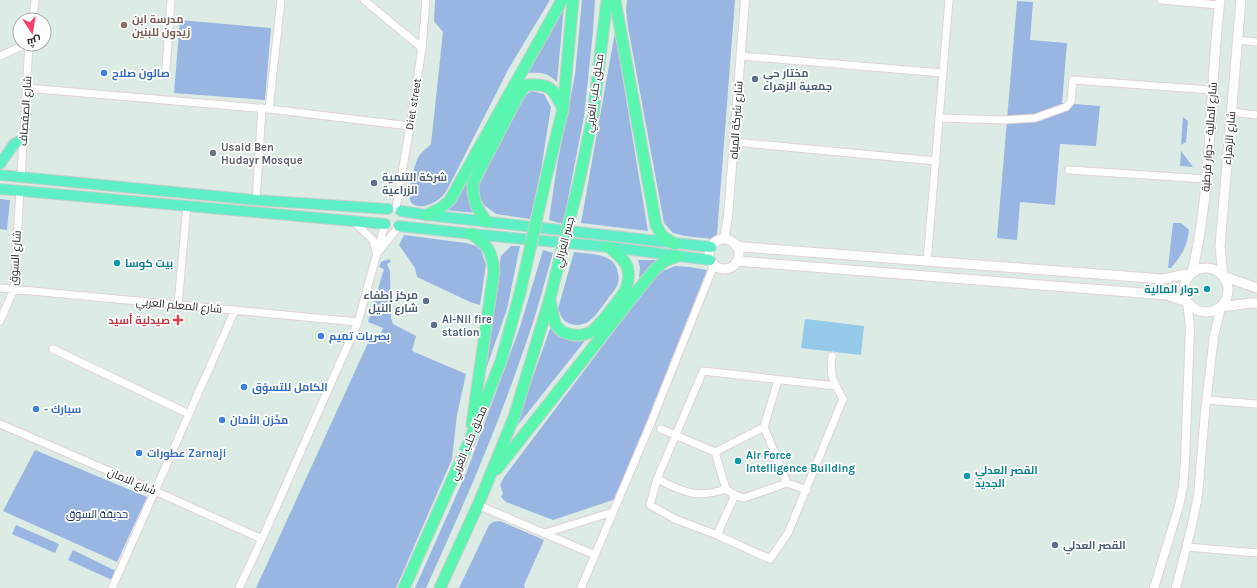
<svg xmlns="http://www.w3.org/2000/svg" width="1257" height="588" font-family="Karla,Cairo,sans-serif">
<style>
.green{fill:#99b5e2}
.pitch{fill:#95c9e9}
.lines{fill:none;stroke-linecap:round;stroke-linejoin:round}
.minor-casing{stroke:#e3d1d5;stroke-width:9}
.tertiary-casing{stroke:#e3d1d5;stroke-width:10}
.secondary-casing{stroke:#e3d1d5;stroke-width:11}
.primary-casing{stroke:#ccc;stroke-width:12}
.trunk-casing{stroke:#ccc;stroke-width:13}
.minor{stroke:#fff;stroke-width:7}
.tertiary{stroke:#fff;stroke-width:8}
.secondary{stroke:#fff;stroke-width:9}
.primary{stroke:#5eefc7;stroke-width:10}
.trunk{stroke:#5af6b0;stroke-width:11}
.trunk-bridge-casing{stroke:#ccc;stroke-width:13;stroke-linecap:butt}
.trunk-bridge{stroke:#5af6b0;stroke-width:11}
.education-dot{fill:#8d6e63;stroke:#fff;stroke-width:1.5}
.shop-dot{fill:#3f7fe0;stroke:#fff;stroke-width:1.5}
.service-dot{fill:#5c6f8a;stroke:#fff;stroke-width:1.5}
.worship-dot{fill:#6b7280;stroke:#fff;stroke-width:1.5}
.culture-dot{fill:#0f9aa8;stroke:#fff;stroke-width:1.5}
.health-dot{fill:#e0444e;stroke:#fff;stroke-width:1.5}
.labels{text-anchor:middle;stroke-width:3.5;stroke-linejoin:round;paint-order:stroke}
.education-label{font-size:11px;font-weight:bold;fill:#785e54;stroke:#fff;text-anchor:start}
.shop-label{font-size:11px;font-weight:bold;fill:#366cbe;stroke:#fff;text-anchor:start}
.service-label{font-size:11px;font-weight:bold;fill:#4e5e75;stroke:#fff;text-anchor:start}
.street-label{font-size:11px;fill:#2a2a2a;stroke:#fff}
.worship-label{font-size:11px;font-weight:bold;fill:#5b616d;stroke:#fff;text-anchor:start}
.culture-label{font-size:11px;font-weight:bold;fill:#0d838f;stroke:#fff;text-anchor:start}
.health-label{font-size:11px;font-weight:bold;fill:#be3a42;stroke:#fff;text-anchor:end}
.park-label{font-size:11px;fill:#1b2d66;stroke:#fff}
</style>
<rect width="100%" height="100%" fill="#dcece4"/>
<path class="green" d="M435,0H550L509,68L447,190C445,193 442,197 439,199C431,206 412,212 409,197C408,192 415,163 418,158C420,153 427,148 431,144L443,32L434,21Z
M582,0H595L593,31L584,117L563,224L549,220L557,165L575,75Z
M627,0H735L717,234L713,239L685,236L673,233L664,223L628,27L626,11Z
M1017,1L1033,2L1030,40L1067,43L1062,103L1100,106L1096,146L1060,144L1055,205L1020,202L1017,240L997,238Z
M564,6L557,82C546,71 539,73 524,73Z
M180,20L271,28L265,100L174,93Z
M615,32L648,231L581,223Z
M531,91L544,94L551,107L541,170L530,219L496,214L484,205L478,195L476,184L491,152L525,96Z
M1183,117L1188,121L1186,142L1181,145Z
M1181,151L1193,167L1180,166Z
M467,183V194L476,213L446,210L454,204Z
M0,199L10,200L7,230L0,229Z
M1173,223H1181L1189,230C1187,247 1182,255 1171,268H1168Z
M404,235L466,243L476,246L481,250L486,265L480,305L470,302L417,277L415,268L399,245Z
M511,246H520L507,309L478,392L501,256Z
M543,250L553,253C544,284 536,316 525,346C497,429 462,509 426,588H415L467,471L520,327Z
M574,252C586,254 604,253 613,262C617,267 620,276 618,283C617,289 610,295 607,300C597,313 589,329 571,324C563,322 561,316 558,309Z
M389,259L391,262L387,264L390,271L391,318L393,324L416,336L412,351L466,374L457,415L452,459L396,588H256L372,334L379,337L383,328L368,322L384,269L379,267L381,262Z
M638,260H660L639,278L640,267Z
M675,266L690,267L707,270L616,499L553,520L506,502L501,497L503,493L500,485L504,477L654,278L663,271Z
M551,326L588,337L514,430Z
M35,450L147,497L117,562L3,511Z
M500,521L544,540L524,585L525,588H459L489,525L493,522Z
M16,525L59,544L55,553L12,534Z
M73,550L116,571L112,580L68,560Z"/>
<path class="pitch" d="M805,319L864,326L861,355L801,348Z"/>
<g class="lines">
<defs>
<path id="minor" d="M364,0L422,48
M1161,0L1219,5
M33,20L35,0
M1237,40L1257,42
M0,56L26,44
M740,56L943,73
M166,69L171,0
M27,88L269,109L410,126
M269,109L281,0
M1231,112L1257,115
M939,118L1004,120L1035,118L1066,107L1071,101L1073,80L1212,90
M734,142L936,161
M1069,170L1207,179
M21,177L29,44
M256,200L262,108
M396,208L410,126L422,48L426,0
M354,222L373,240L376,252
M378,252L399,226
M927,262L949,0
M0,288L358,322
M178,304L187,206
M0,321L14,289L20,191
M53,349L189,414
M832,356C829,375 834,383 843,399L788,533L770,559L717,535L675,519L650,505L657,479L703,371L836,386
M1206,400L1257,404
M0,424L155,491L262,539
M764,427L787,483L744,498L735,495L726,489L715,452Z
M764,427L778,380
M661,429L715,452
M657,479C684,492 695,499 726,489
M787,483L807,490
M478,505L595,555
M545,533L613,512
M717,535L735,495
M1187,547L1257,553
M112,588L235,310
M239,588L262,539L358,322L385,224
M581,588L650,425L714,265"/>
<path id="tertiary" d="M724,239L728,217L745,0
M1154,588L1179,506L1183,487L1185,461L1190,327L1187,302
M1176,588L1192,525L1198,496L1205,412L1214,336L1221,307"/>
<path id="secondary" d="M709 254a15 15 0 1 1 30 0a15 15 0 1 1-30 0Z
M735,245L743,247L1163,279L1192,273C1213,184 1209,91 1220,0
M737,261L1167,295L1187,302
M1184 290a22 22 0 1 1 44 0a22 22 0 1 1-44 0Z
M1223,276L1220,246L1241,0
M1223,276L1257,288
M1221,307L1251,303H1257"/>
<path id="primary" d="M0,164L14,144L23,139
M0,175L256,200L388,209
M0,189L385,224
M401,211L427,215L711,247
M399,226L472,234L609,247L710,260"/>
<path id="trunk" d="M615,0L656,225L662,236L675,244
M545,182L563,109L573,0
M578,186L593,115L607,0
M427,215L441,208L450,200L562,0
M487,222C477,209 472,200 473,183L518,96L526,85C550,83 553,88 563,109
M550,301C552,308 553,318 556,325C562,336 582,338 592,331C599,326 620,299 625,291C628,285 629,276 628,270C627,260 615,253 609,247
M472,424L494,271C492,251 488,246 472,234
M497,469L654,270L665,261L678,256
M404,588L469,442L501,361L520,293
M440,588L478,505L514,417L550,298"/>
</defs>
<use href="#minor" class="minor-casing"/>
<use href="#tertiary" class="tertiary-casing"/>
<use href="#secondary" class="secondary-casing"/>
<use href="#primary" class="primary-casing"/>
<use href="#trunk" class="trunk-casing"/>
<use href="#minor" class="minor"/>
<use href="#tertiary" class="tertiary"/>
<use href="#secondary" class="secondary"/>
<use href="#primary" class="primary"/>
<use href="#trunk" class="trunk"/>
<defs>
<path id="trunk-bridge" d="M520,293L545,182
M550,298L578,186"/>
</defs>
<use href="#trunk-bridge" class="trunk-bridge-casing"/>
<use href="#trunk-bridge" class="trunk-bridge"/>
</g>
<circle class="education-dot" cx="124" cy="25" r="4"/>
<g class="shop-dot">
<circle cx="104" cy="73" r="4"/>
<circle cx="321" cy="336" r="4"/>
<circle cx="244" cy="387" r="4"/>
<circle cx="36" cy="409" r="4"/>
<circle cx="222" cy="420" r="4"/>
<circle cx="139" cy="453" r="4"/>
</g>
<g class="service-dot">
<circle cx="755" cy="79" r="4"/>
<circle cx="374" cy="183" r="4"/>
<circle cx="426" cy="301" r="4"/>
<circle cx="434" cy="325" r="4"/>
<circle cx="1055" cy="545" r="4"/>
</g>
<circle class="worship-dot" cx="213" cy="153" r="4"/>
<g class="culture-dot">
<circle cx="117" cy="263" r="4"/>
<circle cx="1207" cy="289" r="4"/>
<circle cx="738" cy="461" r="4"/>
<circle cx="967" cy="476" r="4"/>
</g>
<path class="health-dot" d="M176 314h4v4h4v4h-4v4h-4v-4h-4v-4h4z"/>
<g class="labels">
<g class="education-label">
<text x="132" y="23">مدرسة ابن<tspan x="132" dy="13">زيدون للبنين</tspan></text>
</g>
<g class="shop-label">
<text x="112" y="77">صالون صلاح</text>
<text x="329" y="340">بصريات تميم</text>
<text x="252" y="391">الكامل للتسوّق</text>
<text x="44" y="413">- سبارك</text>
<text x="230" y="424">مخّزن الأمان</text>
<text x="147" y="457">عطورات Zarnaji</text>
</g>
<g class="service-label">
<text x="763" y="77">مختار حي<tspan x="763" dy="13">جمعية الزهراء</tspan></text>
<text x="382" y="181">شركة التنمية<tspan x="382" dy="13">الزراعية</tspan></text>
<text x="418" y="299" text-anchor="end">مركز إطفاء<tspan x="418" dy="13">شارع النيل</tspan></text>
<text x="442" y="323">Al-Nil fire<tspan x="442" dy="13">station</tspan></text>
<text x="1063" y="549">القصر العدلي</text>
</g>
<g class="street-label">
<text transform="translate(594 93) rotate(-82)" y="4">محلق حلب الغربي</text>
<text transform="translate(413 104) rotate(-81)" y="4">Diet street</text>
<text transform="translate(25 111) rotate(-86)" y="4">شارع الصفصاف</text>
<text transform="translate(736 120) rotate(-86)" y="4">شارع شركة المياه</text>
<text transform="translate(1209 137) rotate(-86)" y="4">شارع المالية - دوار قرطبة</text>
<text transform="translate(1229 138) rotate(-85)" y="4">شارع الزهراء</text>
<text transform="translate(564 242) rotate(-76)" y="4">جسر الغزالي</text>
<text transform="translate(15 258) rotate(-86)" y="4">شارع السوق</text>
<text transform="translate(179 305) rotate(5)" y="4">شارع المعلم العربي</text>
<text transform="translate(468 443) rotate(-67)" y="4">محلق حلب الغربي</text>
<text transform="translate(132 481) rotate(23)" y="4">شارع الامان</text>
</g>
<g class="worship-label">
<text x="221" y="151">Usaid Ben<tspan x="221" dy="13">Hudayr Mosque</tspan></text>
</g>
<g class="culture-label">
<text x="125" y="267">بيت كوسا</text>
<text x="1199" y="293" text-anchor="end">دوار المالية</text>
<text x="746" y="459">Air Force<tspan x="746" dy="13">Intelligence Building</tspan></text>
<text x="975" y="474">القصر العدلي<tspan x="975" dy="13">الجديد</tspan></text>
</g>
<g class="health-label">
<text x="170" y="324">صيدلية أسيد</text>
</g>
<g class="park-label">
<text x="97" y="518">حديقة السوق</text>
</g>
</g>
<g transform="translate(32 32) rotate(168)"><circle r="19" fill="#ffffff" stroke="#aaaaaa"/>
<path d="M0-3L7 15L0 10L-7 15Z" fill="#f83d67"/>
<text y="-6" font-size="11" font-weight="bold" text-anchor="middle" fill="#2a2a2a">ش</text>
</g>
</svg>
